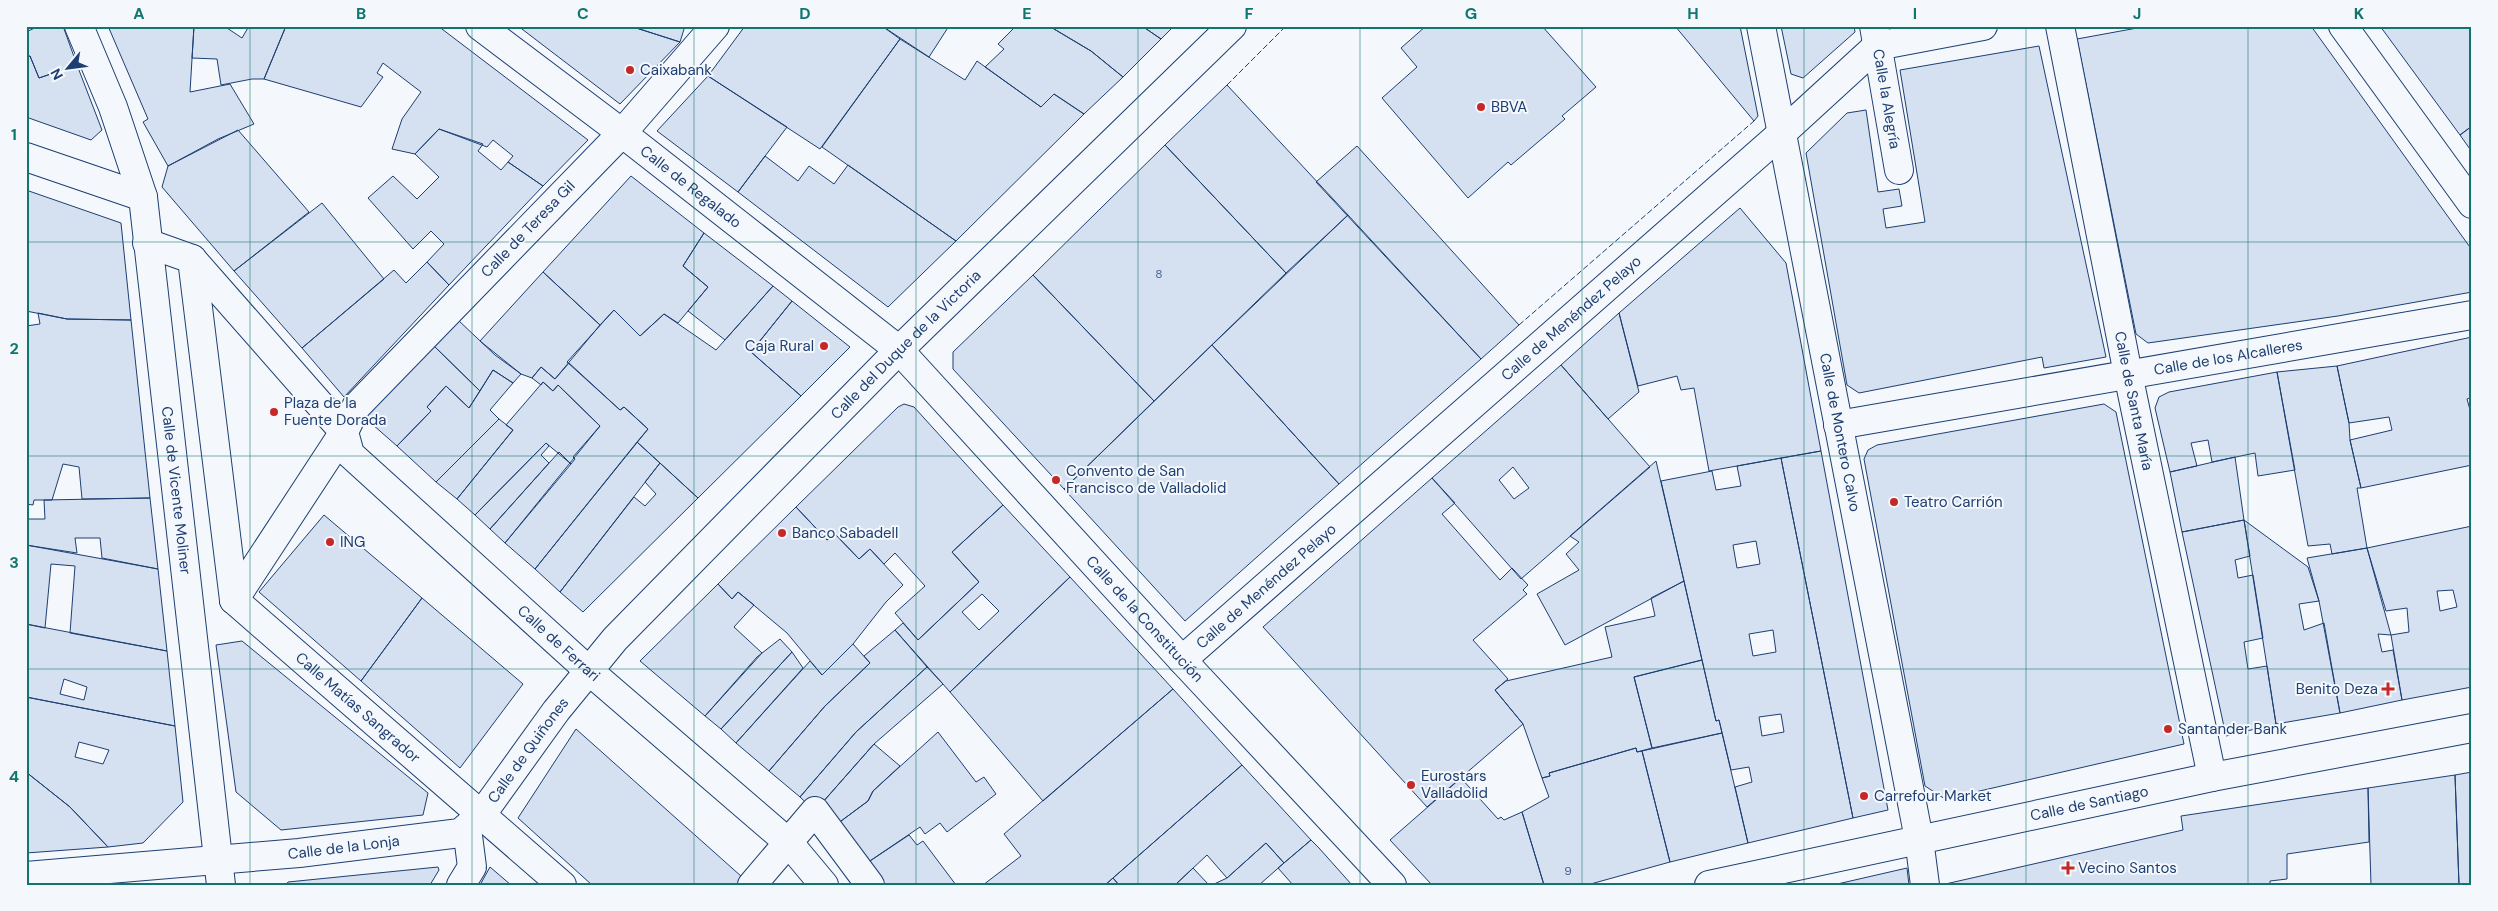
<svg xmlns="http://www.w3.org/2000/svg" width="2498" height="911" font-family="'DM Sans',sans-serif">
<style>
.building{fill:#d5e0f0;stroke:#1d3f73;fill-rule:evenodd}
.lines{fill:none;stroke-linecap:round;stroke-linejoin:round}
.street-casing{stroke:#1d3f73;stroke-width:30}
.street{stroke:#f4f7fb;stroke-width:28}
.fence{stroke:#1d3f73;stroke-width:1;stroke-dasharray:6 2.5;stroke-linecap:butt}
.grid{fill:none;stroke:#0f766e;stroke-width:1;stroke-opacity:0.55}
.poi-dot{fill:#c62828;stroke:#f4f7fb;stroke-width:2}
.labels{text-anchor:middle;stroke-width:4;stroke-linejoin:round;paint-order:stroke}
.number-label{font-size:12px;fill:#4b6792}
.poi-label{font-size:15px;fill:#1d3f73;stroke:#f4f7fb;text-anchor:start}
.street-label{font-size:15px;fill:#1d3f73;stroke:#f4f7fb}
.neatline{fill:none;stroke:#0f766e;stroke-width:2}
.grid-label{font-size:16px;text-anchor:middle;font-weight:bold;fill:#0f766e}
</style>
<rect width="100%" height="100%" fill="#f4f7fb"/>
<path class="building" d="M39,26H63L77,65L39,78L30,56L26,57V32Z
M108,26H194L190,92L230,84L254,124L218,139L168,166L143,122L148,119Z
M194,26H224L242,38L249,26H286L264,79H252L221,85L217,59L192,58Z
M286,26H438L588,140L543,186L508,162L513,156L493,140L487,147L439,129L415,154L392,149L402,119L421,92L383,63L377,73L383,77L361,107L264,79Z
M518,26H630L680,42L620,104Z
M630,26H685L680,42Z
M745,26H882L900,39L820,149L708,76Z
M882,26H949L929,57Z
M1016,26H1049L1091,51L1123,77L1084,114L1054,94L1041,107L985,67L1004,49L998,44Z
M1056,26H1142L1161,39L1123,77L1091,51L1054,29Z
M1142,26H1174L1161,39Z
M1426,26H1542L1596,87L1562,116L1565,119L1511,165L1508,162L1468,198L1382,98L1417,67L1401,48Z
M1675,26H1740L1758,116L1754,121Z
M1781,26H1854L1855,32L1803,78L1791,74Z
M2311,26L2472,250V292L2338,316L2148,343L2136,334L2077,39L2148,26Z
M2380,26H2472V126L2460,135Z
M900,39L965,80L977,61L1041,107L1054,94L1084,114L956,241L822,147Z
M2039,46L2106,357L2044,368L2042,357L1859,393L1847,385L1806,153L1847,113L1866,110L1878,192L1899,189L1902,206L1883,209L1886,228L1925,222L1900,70Z
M30,56L39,78L77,65L102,130L91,140L26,117V57Z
M708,76L787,127L738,192L657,131Z
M1227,85L1348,215L1286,273L1165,145Z
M2472,126V152L2460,135Z
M439,129L483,144L478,151L501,170L508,162L543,186L449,285L427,262L444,244L431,231L413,249L368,198L393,176L417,199L439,177L415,154Z
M238,130L309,212L234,271L162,187L168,166Z
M1165,145L1286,273L1154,401L1033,275Z
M1357,146L1519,325L1481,359L1316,182Z
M765,156L798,181L809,166L834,184L848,165L956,241L888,307L738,192Z
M631,176L704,233L683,266L708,287L678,323L664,314L640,336L614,310L600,325L543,272Z
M26,190L121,223L131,320L67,319L26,311Z
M322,203L384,279L302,348L234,271Z
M1740,208L1786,263L1821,451L1709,471L1694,388L1681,390L1677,376L1638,386L1619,313Z
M1348,215L1481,359L1339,484L1212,345Z
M704,233L773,286L725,340L688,311L708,287L683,266Z
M427,262L449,285L344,397L302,348L394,270L406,283Z
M543,272L600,325L555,379L541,367L532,378L521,374L480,341Z
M1033,275L1154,401L1064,489L953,369V352Z
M773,286L792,301L751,352L801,396L698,498L637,442L648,429L624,407L620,410L567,362L614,310L640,336L664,314L716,350Z
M792,301L850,347L801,396L751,352Z
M38,313L67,319L131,320L150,498L82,499L79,467L63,464L52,500H34L33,505L26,504V326L40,324Z
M1619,313L1639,392L1608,419L1561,365Z
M458,320L495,355L521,374L513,383L493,370L480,391L434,346Z
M2472,337V397L2467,399L2472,417V465L2361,488L2350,440L2392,430L2389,417L2349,423L2337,366Z
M1212,345L1339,484L1185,621L1064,489Z
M434,346L480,391L469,408L446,386L427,407L431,411L397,446L364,417Z
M569,363L620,410L624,407L648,429L535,569L505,543L600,426L558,385L553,391L543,382L541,385L532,378L541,367L555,379Z
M1561,365L1650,467L1521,579L1432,478ZM1513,467L1529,488L1514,499L1499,480Z
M2337,366L2349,423L2350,440L2361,488H2357L2367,548L2332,554L2330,544L2308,546L2277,372Z
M493,370L513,383L490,410L499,419L436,482L397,446L431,411L427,407L446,386L469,408Z
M2277,372L2295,470L2258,476L2255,453L2212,462L2208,440L2191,443L2197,466L2170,472L2155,408L2159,397L2169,392Z
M543,382L553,391L558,385L600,426L573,457L575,459L571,464L546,443L475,515L457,499L513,430L506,425Z
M904,404L914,407L1003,505L952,552L979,582L918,640L895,613L925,586L895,553L884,564L870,549L859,559L835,534L827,540L796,507L898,407Z
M2104,404L2116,412L2184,744L1945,799L1925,786L1864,459L1868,450L1877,445Z
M499,419L513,430L457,499L436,482Z
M637,442L660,463L560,592L535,569Z
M546,443L549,446L541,455L549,463L490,529L475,515Z
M1821,451L1888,810L1853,818L1781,458Z
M559,452L571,464L505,543L490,529Z
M2235,457L2244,520L2182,532L2170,472Z
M1781,458L1853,818L1748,843L1735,787L1752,782L1749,767L1731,770L1719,720L1716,721L1661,481L1712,471L1716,490L1741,486L1737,466ZM1756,541L1760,564L1737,568L1733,545ZM1773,630L1776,652L1753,656L1749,634ZM1781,714L1784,732L1762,736L1759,717Z
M1656,461L1684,581L1565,645L1537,594L1579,570L1566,554L1579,542L1570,536Z
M660,463L698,498L583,612L560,592L634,497L645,506L656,494L645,482Z
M1432,478L1455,503L1442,514L1500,580L1512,568L1528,585L1523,590L1527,594L1473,640L1508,679L1495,690L1523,724L1427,807L1263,627Z
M150,498L158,569L102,558L100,538H75L77,553L26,545V519H45L44,500Z
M1003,505L1070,577L950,692L895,630L903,623L918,640L979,582L952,552ZM982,594L999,611L979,630L962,612Z
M796,507L827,540L835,534L859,559L870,549L903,585L886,602L853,644L822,675L787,633L738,592L732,599L718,584Z
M324,515L422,598L361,681L259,592Z
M2244,520L2308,567L2319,601L2299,604L2304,630L2324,623L2340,713L2276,724Z
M2244,520L2250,556L2235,560L2236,565L2238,578L2253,575L2263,638L2244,642L2248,669L2267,666L2276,724L2226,736L2182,532Z
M2472,526V687L2402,700L2391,635L2409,632L2407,608L2386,611L2367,548ZM2453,590L2457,607L2440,611L2437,591Z
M26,545L158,569L167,651L70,633L75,566L51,564L45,628L26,624Z
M2367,548L2391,635L2378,634L2382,652L2393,650L2402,700L2340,713L2319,601L2307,558Z
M1070,577L1173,689L1043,801L950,692Z
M1684,581L1702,660L1634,677L1652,748L1637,752L1636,748L1549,773L1550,776L1542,778L1523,724L1495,690L1506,681L1612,657L1605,627L1655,616L1651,598Z
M718,584L732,599L738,592L754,605L734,627L762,653L705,716L640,661Z
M422,598L523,684L460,768L361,681Z
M26,624L167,651L175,726L26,697ZM64,679L87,687L84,700L60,694Z
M895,630L927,667L856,732L800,797L769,771L825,706L870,663L864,656Z
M780,639L792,652L721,729L705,716L757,657Z
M242,641L428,793L423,815L281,830L236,792L216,645Z
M853,644L870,663L825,706L769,771L736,743L810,661L822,675Z
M792,652L803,668L736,743L721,729Z
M1702,660L1716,721L1719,720L1722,733L1652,748L1634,677Z
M927,667L943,684L874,744L815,811L800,797L856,732Z
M1173,689L1242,765L1105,885H983L1021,856L1004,834Z
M26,697L175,726L183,802L143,843L108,847L70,807L26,772ZM79,742L109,750L103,764L75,757Z
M576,729L751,885H592L518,818Z
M938,732L976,782L984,777L996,794L947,832L940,823L925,834L920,827L858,869L829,830L868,801L873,791Z
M1722,733L1748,843L1670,862L1642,751Z
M874,744L900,766L873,791L868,801L829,830L815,811Z
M1636,748L1637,752L1642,751L1670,862L1587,885H1544L1522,812L1549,797L1542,778L1550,776L1549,773Z
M1242,765L1311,840L1284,863L1266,843L1227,878L1207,855L1175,885H1119L1113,878Z
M26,772L70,807L108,847L26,853Z
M2472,772V885H2459L2455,775Z
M2455,775L2459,885H2371L2368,788Z
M1461,778L1498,819L1501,817L1504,820L1522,812L1544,885H1432L1390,840Z
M2368,788L2369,842L2287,854V879L2270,881V885H1941L2183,830L2181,816Z
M909,835L917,845L923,841L956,885H870L858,869Z
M1311,840L1319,848L1352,885H1293L1278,868Z
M1266,843L1284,863L1259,885H1212L1227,878Z
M438,867L439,870L430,885H286L288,882Z
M490,867L511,885H480Z
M1193,868L1209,885H1175Z
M1907,868L1909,885H1833Z
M1113,878L1119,885H1105Z"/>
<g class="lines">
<defs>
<g id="street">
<path id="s1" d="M79,26L113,107L143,197L221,885"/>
<path id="s2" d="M480,26L622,133L899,350L1182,660L1392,885"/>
<path id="s3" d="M715,26L622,133L356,407L344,432L350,454L588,670L789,843L824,885"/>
<path id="s4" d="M1761,26L1919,839L1925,885"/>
<path id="s5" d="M1874,26L1899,170"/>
<path id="s6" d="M2060,26L2128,374L2212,777"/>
<path d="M2343,26L2472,204"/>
<path d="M26,157L143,197"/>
<path d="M147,243L192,259L234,600"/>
<path d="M192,259L344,432L234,600"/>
<path id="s7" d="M1838,425L2472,315"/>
<path id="s8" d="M234,600L562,885"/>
<path id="s9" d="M1182,660L1782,133L1877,46L1983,26"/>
<path id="s10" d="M26,876L299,853L460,833L482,814L556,711L615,639L899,350L1232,26"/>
<path d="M461,885L472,867L467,828"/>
<path d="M752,885L815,811L870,885"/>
<path id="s11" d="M1709,885L2212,777L2472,728"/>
</g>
</defs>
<use href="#street" class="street-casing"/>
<use href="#street" class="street"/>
<path class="fence" d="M1227,85L1286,26
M1519,325L1754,121"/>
</g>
<path class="grid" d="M250,26V885M472,26V885M694,26V885M916,26V885M1138,26V885M1360,26V885M1582,26V885M1804,26V885M2026,26V885M2248,26V885M26,242H2472M26,456H2472M26,669H2472"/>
<g class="poi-dot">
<circle cx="630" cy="70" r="5"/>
<circle cx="1481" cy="107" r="5"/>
<circle cx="824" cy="346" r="5"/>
<circle cx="274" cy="412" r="5"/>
<circle cx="1056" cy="480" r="5"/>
<circle cx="1894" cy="502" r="5"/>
<circle cx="782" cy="533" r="5"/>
<circle cx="330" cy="542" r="5"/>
<path d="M2385.5 681.5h5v5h5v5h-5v5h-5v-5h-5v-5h5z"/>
<circle cx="2168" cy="729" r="5"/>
<circle cx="1411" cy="785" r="5"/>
<circle cx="1864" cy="796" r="5"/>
<path d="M2065.5 860.5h5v5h5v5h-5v5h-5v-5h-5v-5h5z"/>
</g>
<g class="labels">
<g class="number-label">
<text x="1159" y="278">8</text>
<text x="1568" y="875">9</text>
</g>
<g class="poi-label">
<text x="640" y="75">Caixabank</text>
<text x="1491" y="112">BBVA</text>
<text x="814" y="351" text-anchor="end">Caja Rural</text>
<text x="284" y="408">Plaza de la<tspan x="284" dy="17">Fuente Dorada</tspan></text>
<text x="1066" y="476">Convento de San<tspan x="1066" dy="17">Francisco de Valladolid</tspan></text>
<text x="1904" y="507">Teatro Carrión</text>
<text x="792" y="538">Banco Sabadell</text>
<text x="340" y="547">ING</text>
<text x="2378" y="694" text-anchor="end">Benito Deza</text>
<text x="2178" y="734">Santander Bank</text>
<text x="1421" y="781">Eurostars<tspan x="1421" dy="17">Valladolid</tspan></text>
<text x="1874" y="801">Carrefour Market</text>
<text x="2078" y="873">Vecino Santos</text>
</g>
<g class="street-label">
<text dy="5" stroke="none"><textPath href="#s5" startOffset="74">Calle la Alegría</textPath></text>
<text dy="5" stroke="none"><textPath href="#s2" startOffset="265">Calle de Regalado</textPath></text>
<text transform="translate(528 229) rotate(-46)" y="5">Calle de Teresa Gil</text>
<text dy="5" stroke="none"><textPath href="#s9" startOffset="518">Calle de Menéndez Pelayo</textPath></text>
<text dy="5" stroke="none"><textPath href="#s10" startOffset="1099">Calle del Duque de la Victoria</textPath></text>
<text dy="5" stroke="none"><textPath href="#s7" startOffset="396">Calle de los Alcalleres</textPath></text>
<text dy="5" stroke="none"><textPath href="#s6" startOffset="382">Calle de Santa María</textPath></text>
<text dy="5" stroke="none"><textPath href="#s4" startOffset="414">Calle de Montero Calvo</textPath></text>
<text dy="5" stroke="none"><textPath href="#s1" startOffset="478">Calle de Vicente Moliner</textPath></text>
<text dy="5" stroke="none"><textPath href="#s9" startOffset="112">Calle de Menéndez Pelayo</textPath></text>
<text dy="5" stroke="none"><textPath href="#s2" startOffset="894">Calle de la Constitución</textPath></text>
<text dy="5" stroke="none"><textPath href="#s3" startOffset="856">Calle de Ferrari</textPath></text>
<text dy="5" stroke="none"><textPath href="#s8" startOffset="164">Calle Matías Sangrador</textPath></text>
<text dy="5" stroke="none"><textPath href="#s10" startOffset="544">Calle de Quiñones</textPath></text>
<text dy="5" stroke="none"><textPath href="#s11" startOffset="389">Calle de Santiago</textPath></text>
<text dy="5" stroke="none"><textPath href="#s10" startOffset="319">Calle de la Lonja</textPath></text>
</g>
</g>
<rect width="2498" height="911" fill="none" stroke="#f4f7fb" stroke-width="55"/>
<g transform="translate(68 68) rotate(241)" stroke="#f4f7fb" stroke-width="4" paint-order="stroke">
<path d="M0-4L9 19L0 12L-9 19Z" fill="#1d3f73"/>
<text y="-8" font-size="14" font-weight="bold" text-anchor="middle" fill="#1d3f73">N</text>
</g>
<rect x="28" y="28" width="2442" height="856" class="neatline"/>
<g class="grid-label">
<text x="139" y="19">A</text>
<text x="361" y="19">B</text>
<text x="583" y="19">C</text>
<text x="805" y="19">D</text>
<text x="1027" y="19">E</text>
<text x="1249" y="19">F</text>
<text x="1471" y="19">G</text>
<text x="1693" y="19">H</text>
<text x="1915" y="19">I</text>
<text x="2137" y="19">J</text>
<text x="2359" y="19">K</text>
<text x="14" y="140">1</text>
<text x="14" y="354">2</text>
<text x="14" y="568">3</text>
<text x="14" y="782">4</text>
</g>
</svg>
